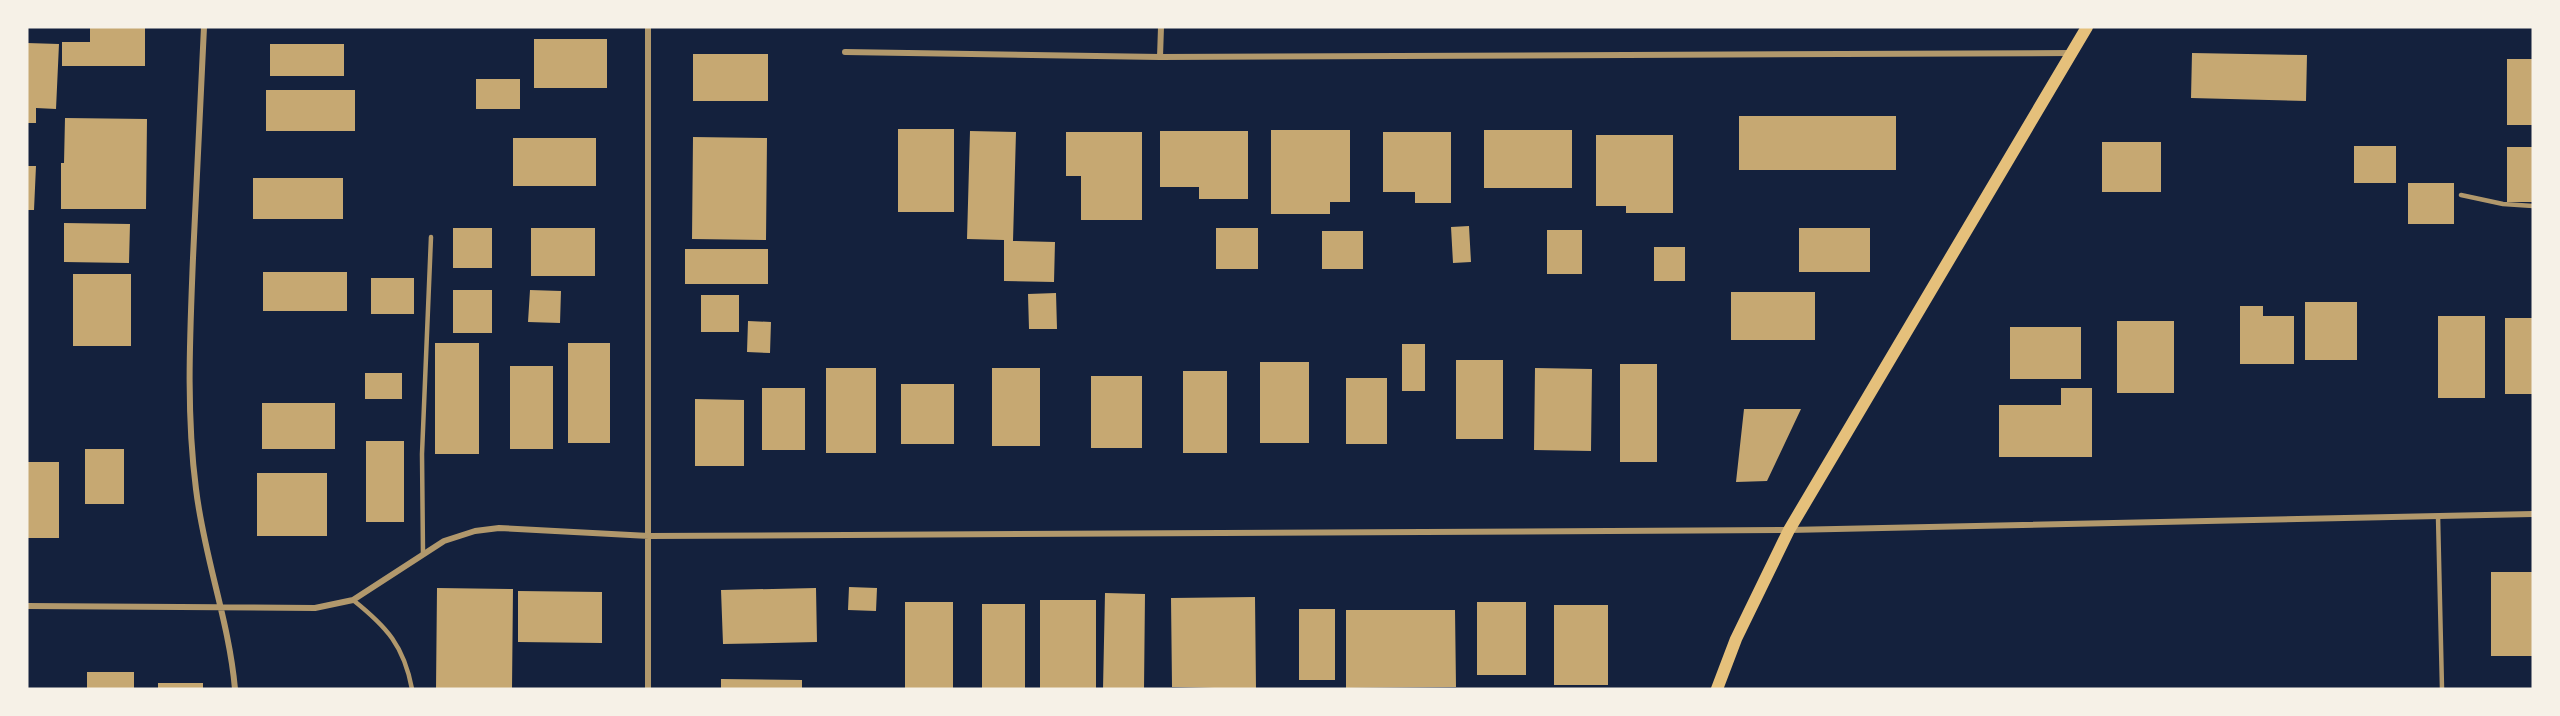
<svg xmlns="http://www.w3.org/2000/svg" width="2560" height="716" font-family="'Times New Roman',serif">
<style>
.building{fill:#c6a872}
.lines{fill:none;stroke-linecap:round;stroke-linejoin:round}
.service{stroke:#b1986c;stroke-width:4.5}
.minor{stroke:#b1986c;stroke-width:6}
.secondary{stroke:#e5c07b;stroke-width:12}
</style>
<rect width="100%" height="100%" fill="#14213d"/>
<path class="building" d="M90,27H145V66H62V42H90Z
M534,39H607V88H534Z
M27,43L59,44L56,109L36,108V123H27Z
M270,44H344V76H270Z
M2192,53L2307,55L2306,101L2191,98Z
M693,54H768V101H693Z
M2507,59H2533V125H2507Z
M476,79H520V109H476Z
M266,90H355V131H266Z
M1739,116H1896V170H1739Z
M65,118L147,119L146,209H61V163H64Z
M898,129H954V212H898Z
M1271,130H1350V202H1330V214H1271Z
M1484,130H1572V188H1484Z
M970,131L1016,132L1013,241L1055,242L1054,282L1004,281V240L967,239Z
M1160,131H1248V199H1199V187H1160Z
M1066,132H1142V220H1081V176H1066Z
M1383,132H1451V203H1415V192H1383Z
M1596,135H1673V213H1626V206H1596Z
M693,137L767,138L766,240L692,239Z
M513,138H596V186H513Z
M2102,142H2161V192H2102Z
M2354,146H2396V183H2354Z
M2507,147H2533V202H2507Z
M27,166H36L34,210H27Z
M253,178H343V219H253Z
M2408,183H2454V224H2408Z
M64,223L130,224L129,263L64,262Z
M1469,226L1471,262L1453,263L1451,227Z
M453,228H492V268H453Z
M531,228H595V276H531Z
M1216,228H1258V269H1216Z
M1799,228H1870V272H1799Z
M1547,230H1582V274H1547Z
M1322,231H1363V269H1322Z
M1654,247H1685V281H1654Z
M685,249H768V284H685Z
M263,272H347V311H263Z
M73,274H131V346H73Z
M371,278H414V314H371Z
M453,290H492V333H453Z
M530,290L561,291L560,323L528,322Z
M1731,292H1815V340H1731Z
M1056,293L1057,329H1029L1028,294Z
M701,295H739V332H701Z
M2305,302H2357V360H2305Z
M2240,306H2263V316H2294V364H2240Z
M2438,316H2485V398H2438Z
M2505,318H2533V394H2505Z
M748,321L771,322L770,353L747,352Z
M2117,321H2174V393H2117Z
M2010,327H2081V379H2010Z
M435,343H479V454H435Z
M568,343H610V443H568Z
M1402,344H1425V391H1402Z
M1456,360H1503V439H1456Z
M1260,362H1309V443H1260Z
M1620,364H1657V462H1620Z
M510,366H553V449H510Z
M826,368H876V453H826Z
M992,368H1040V446H992Z
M1535,368L1592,369L1591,451L1534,450Z
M1183,371H1227V453H1183Z
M365,373H402V399H365Z
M1091,376H1142V448H1091Z
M1346,378H1387V444H1346Z
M901,384H954V444H901Z
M762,388H805V450H762Z
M2061,388H2092V457H1999V405H2061Z
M695,399L744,400V466H695Z
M262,403H335V449H262Z
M1744,409H1801L1767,481L1736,482Z
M366,441H404V522H366Z
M85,449H124V504H85Z
M27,462H59V538H27Z
M257,473H327V536H257Z
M2491,572H2533V656H2491Z
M849,587L877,588L876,611L848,610Z
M437,588L513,589L512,689H436Z
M816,588L817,642L723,644L721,590Z
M518,591L602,592V643L518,642Z
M1105,593L1145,594L1144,689H1103Z
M1255,597L1256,689L1172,687L1171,598Z
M1040,600H1096V689H1040Z
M905,602H953V689H905Z
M1477,602H1526V675H1477Z
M982,604H1025V689H982Z
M1554,605H1608V685H1554Z
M1299,609H1335V680H1299Z
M1346,610H1455L1456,687L1346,688Z
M87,672H134V689H87Z
M721,679L802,680V689H721Z
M158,683H203V689H158Z"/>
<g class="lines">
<path class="service" d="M2461,195L2503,204L2533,206
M2438,516L2442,689
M423,554L422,454L431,237
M353,600C387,627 404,646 412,689"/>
<path class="minor" d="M204,27C200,104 197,181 193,258C190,335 186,412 196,489C204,557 229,621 235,689
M845,52L1160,57L2071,53
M1160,57L1161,27
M27,606L315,608L353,600L444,541L475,531L499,528L649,536L1789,530L2533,514
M648,689V27"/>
<path class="secondary" d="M1717,689L1736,639L1789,530L2087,27"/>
</g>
<rect width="2560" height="716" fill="none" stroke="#f6f1e7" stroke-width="57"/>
</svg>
